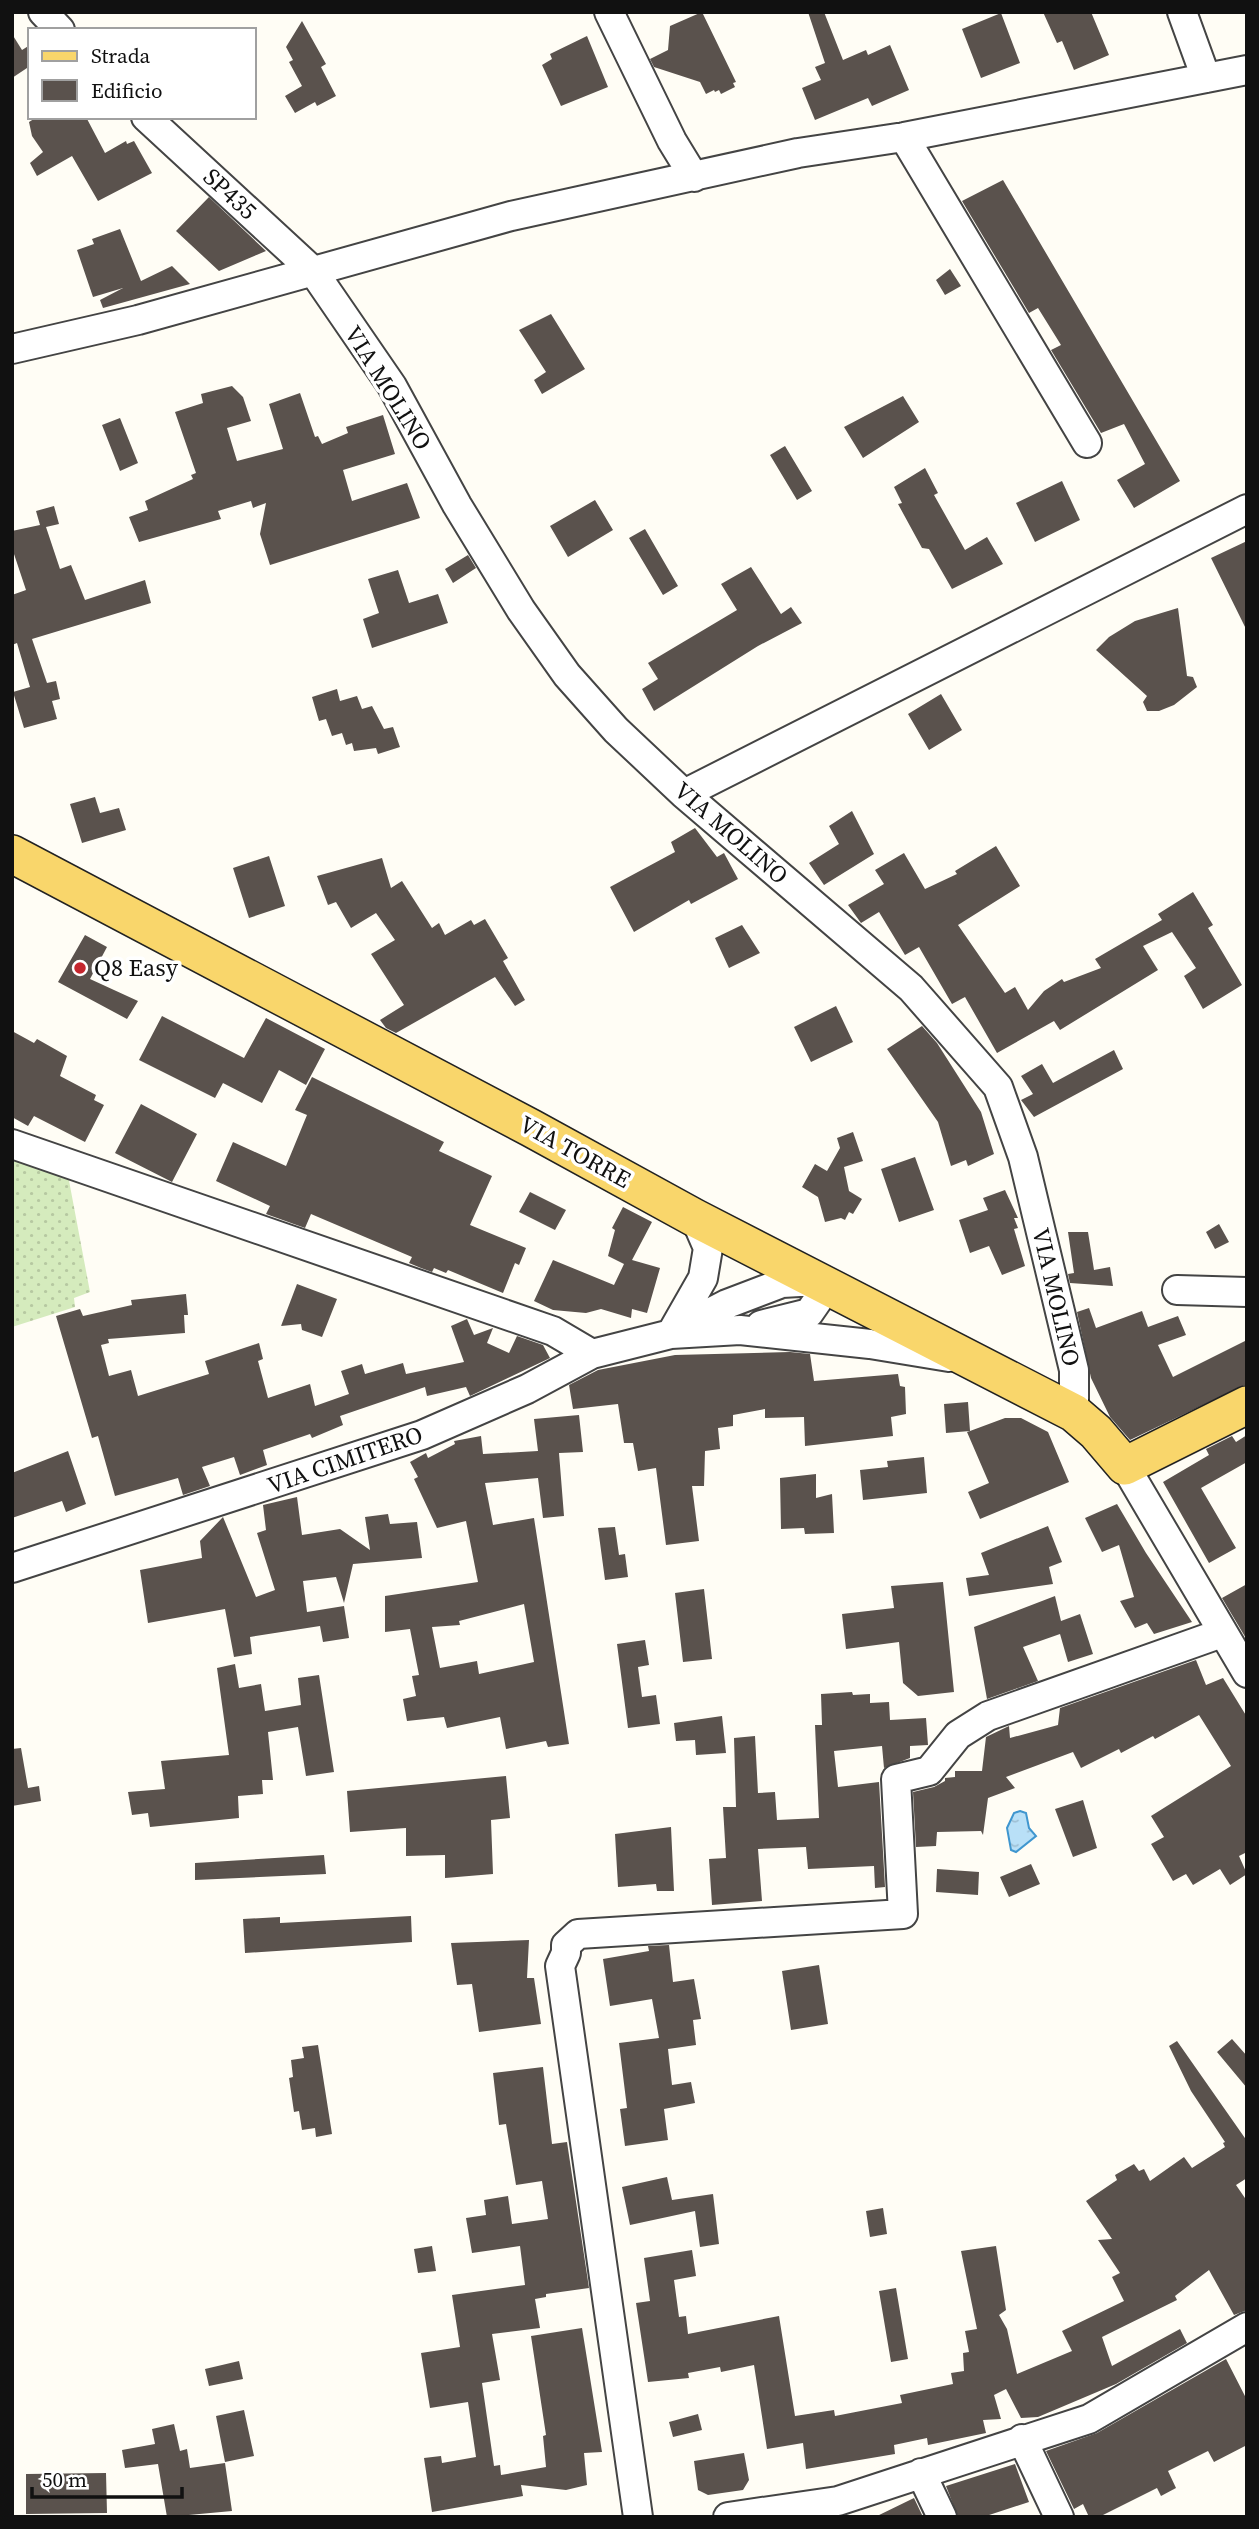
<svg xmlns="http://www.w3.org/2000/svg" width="1259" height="2529" font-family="'Source Serif 4',serif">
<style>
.grass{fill:url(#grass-dots)}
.water{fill:url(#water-ripples);stroke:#3f96cf;stroke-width:2}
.building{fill:#5a524d;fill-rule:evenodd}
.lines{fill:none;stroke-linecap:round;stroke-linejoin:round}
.minor-casing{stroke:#444;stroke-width:32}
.major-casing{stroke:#222;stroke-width:40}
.minor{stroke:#fff;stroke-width:28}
.major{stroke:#f9d66b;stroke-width:37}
.poi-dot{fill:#c4262e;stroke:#fff;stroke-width:2.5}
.labels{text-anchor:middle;stroke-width:7;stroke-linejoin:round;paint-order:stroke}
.street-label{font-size:24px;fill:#111;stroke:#fff}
.poi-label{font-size:24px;fill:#111;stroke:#fff;text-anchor:start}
</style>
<defs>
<pattern id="grass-dots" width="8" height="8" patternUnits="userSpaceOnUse" patternTransform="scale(1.75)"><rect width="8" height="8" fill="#d5ebbd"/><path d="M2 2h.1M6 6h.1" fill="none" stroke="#b6c8a1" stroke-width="1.8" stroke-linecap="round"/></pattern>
<pattern id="water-ripples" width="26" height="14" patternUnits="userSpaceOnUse" patternTransform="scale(1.75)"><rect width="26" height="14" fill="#b9e0f7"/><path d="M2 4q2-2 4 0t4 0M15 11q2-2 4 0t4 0" fill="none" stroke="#9ebfd3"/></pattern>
</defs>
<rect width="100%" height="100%" fill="#fffdf5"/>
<path class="grass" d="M12,1152L67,1170L90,1292L74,1298L75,1307L12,1327Z"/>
<path class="water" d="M1020,1811L1026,1813L1029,1828L1036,1836L1016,1852L1011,1850L1007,1828L1014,1813Z"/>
<path class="building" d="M702,12L736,82L733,83L735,87L721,94L719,90L715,92L714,90L706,94L700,82L654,67L650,59L668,50L670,26Z
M808,12H824L843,60L866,50L868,55L890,45L909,90L872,106L868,98L815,120L802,88L821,80L815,67L825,63Z
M1043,12H1091L1109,55L1074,70L1062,41L1057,43Z
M1001,13L1020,63L981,78L962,29Z
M302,21L326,64L321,67L336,96L317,106L315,102L295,113L285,96L302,86L289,62L293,60L286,47Z
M12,34L22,50L30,45V66L12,78Z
M587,36L608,87L561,106L542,65L552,59L550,54Z
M37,117H86L105,153L126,141L127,144L134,141L152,173L98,201L72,156L37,176L30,163L43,152L32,136L29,122Z
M1003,180L1180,481L1134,508L1117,480L1145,464L1124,424L1101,433L1051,350L1061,345L1038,308L1029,313L962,201Z
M209,197L266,251L219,271L176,231Z
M120,229L141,281L172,266L190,284L103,308L100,300L123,288L93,297L77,250L94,244L92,239Z
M950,269L961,286L945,295L936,280Z
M551,314L585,369L542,394L534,380L546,372L519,330Z
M232,386L243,397L251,421L227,428L237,461L283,449L269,404L300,393L315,437L318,436L322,444L348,433L346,427L383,415L395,454L343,470L352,501L407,483L420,518L270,565L260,534L266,503L253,508L251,501L218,511L221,519L139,542L129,517L148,510L145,501L193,479L191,475L196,473L175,412L203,403L201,394Z
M903,396L919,422L863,458L844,427Z
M120,418L138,463L120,471L102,425Z
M785,446L812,491L797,500L770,455Z
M925,468L938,493L934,495L965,550L987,537L1003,564L952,589L929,549L922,548L898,504L902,503L894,487Z
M1062,481L1080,520L1035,542L1016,503Z
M595,500L613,530L568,557L550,526Z
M54,506L59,524L46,527L60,569L71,565L85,600L145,580L151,603L32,639L47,683L56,681L60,699L52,701L57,719L24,728L13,692L30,687L17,643L12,645V595L26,590L12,548V531L40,525L36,511Z
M645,529L678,586L663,595L629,538Z
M1247,541V631L1211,558Z
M468,555L476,568L453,583L445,569Z
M751,567L781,614L791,607L802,623L758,646L654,711L642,689L658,679L648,663L737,610L721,584Z
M398,570L409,603L438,594L448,623L372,648L363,619L379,613L368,579Z
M1178,608L1187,676L1193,677L1197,687L1174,705L1159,711H1147L1143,702L1147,696L1096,650L1109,637L1135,621Z
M337,689L340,701L357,696L362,709L372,706L384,729L393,727L400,747L378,754L376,748L354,751L352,743L346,745L342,733L332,736L326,719L319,721L312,697Z
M941,694L962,730L929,750L908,714Z
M95,797L100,813L119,808L126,830L82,843L70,804Z
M852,811L874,854L824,885L809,863L839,844L829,826Z
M695,828L717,857L724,853L738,879L691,904L689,900L634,932L610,887L675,852L671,842Z
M996,846L1020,886L958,925L1005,993L1015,987L1028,1010L1044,991L1062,979L1064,982L1101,968L1095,959L1162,920L1158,914L1193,892L1213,925L1208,928L1242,985L1203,1009L1184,976L1196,968L1172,932L1143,946L1158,970L1060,1030L1054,1021L997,1053L965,997L952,1004L919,947L905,955L879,912L861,923L848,905L884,884L875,870L904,853L925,889L957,874L955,871Z
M269,856L285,906L249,918L233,868Z
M382,858L391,888L402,881L432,928L439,923L445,935L471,920L474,925L485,919L508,958L503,961L525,1000L515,1006L495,977L396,1033L386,1028L380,1020L404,1005L371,954L395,940L376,913L351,928L336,902L328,905L317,876Z
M742,925L760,953L729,968L715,938Z
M85,935L107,947L90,979L138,1001L127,1019L58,982Z
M836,1006L853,1042L811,1062L794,1027Z
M162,1016L244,1058L266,1018L325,1049L306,1085L279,1070L262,1103L223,1083L215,1098L139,1060Z
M922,1026L937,1043L981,1112L994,1154L968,1166L966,1160L951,1166L938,1122L887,1049Z
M12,1031L34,1043L37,1039L67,1056L60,1076L96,1095L94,1100L104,1105L85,1142L34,1116L28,1126L12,1117Z
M1114,1050L1123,1069L1034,1117L1021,1100L1033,1094L1021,1076L1042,1064L1053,1083Z
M312,1077L444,1142L439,1151L492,1176L470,1225L526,1248L519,1265L515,1263L503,1293L448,1270L446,1273L434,1268L432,1272L421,1268L409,1263L412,1257L311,1214L305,1228L266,1214L270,1206L216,1181L233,1142L286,1166L307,1115L295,1110Z
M141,1104L197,1134L172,1182L115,1153Z
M853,1132L863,1161L844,1167L849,1191L862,1199L853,1214L849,1212L845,1220L841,1218L825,1222L818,1197L802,1187L815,1164L827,1171L840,1148L837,1138Z
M915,1157L934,1210L899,1222L881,1169Z
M1005,1190L1018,1218H1014L1018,1228L1014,1229L1025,1266L1002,1275L989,1246L970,1253L959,1220L988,1210L983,1198Z
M530,1192L566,1210L555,1230L519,1212Z
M623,1207L652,1222L632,1260L660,1268L647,1313L632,1309L631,1318L601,1309L586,1313L553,1310L534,1301L553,1260L614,1285L624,1264L608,1256L615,1230L612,1228Z
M1219,1224L1229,1242L1215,1249L1206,1232Z
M1068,1232H1088L1094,1270L1110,1267L1113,1286L1070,1283L1068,1274L1074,1273Z
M297,1284L337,1299L322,1337L302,1330L301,1324L281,1326Z
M186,1294L188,1315H184L185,1333L108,1339L109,1343L101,1345L109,1376L131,1370L138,1396L209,1374L205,1361L259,1343L263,1359L258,1361L268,1398L310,1384L315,1406L349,1394L341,1371L362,1364L365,1374L403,1363L406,1374L464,1362L451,1326L467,1319L474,1335L493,1328L487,1343L509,1353L517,1336L543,1345L550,1358L470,1396L466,1387L427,1396L425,1387L340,1416L343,1425L312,1438L310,1434L263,1450L267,1465L240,1475L234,1457L202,1467L210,1486L183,1495L178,1478L115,1496L98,1436L92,1438L56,1316L80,1309L83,1316L132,1305L131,1300Z
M1089,1308L1096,1328L1142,1311L1148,1327L1178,1316L1186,1335L1158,1345L1173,1377L1247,1340V1384L1130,1440L1110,1417L1091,1378L1077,1312Z
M790,1352L810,1354L814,1381L898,1374L900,1386L905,1387L906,1414L891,1417L893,1436L805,1446L804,1417L765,1418V1409L733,1415V1426L718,1428L720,1449L705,1451L704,1486H692L699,1541L666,1545L656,1468L638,1471L633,1443H624L618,1404L573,1409L569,1385L598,1370L675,1355Z
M968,1402L970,1431L1005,1418H1021L1048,1432L1069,1482L980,1519L968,1492L989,1483L967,1432L970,1431L946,1433L944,1404Z
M579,1415L583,1452L559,1453L564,1516L543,1518L538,1478L485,1483L493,1525L534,1518L569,1744L548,1747L546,1741L506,1749L500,1717L447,1728L444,1717L407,1721L403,1699L416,1696L412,1676L419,1675L410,1629L385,1632V1596L478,1582L466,1521L437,1528L414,1479L418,1477L410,1462L426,1453L428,1458L455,1444L454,1441L481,1436L483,1454L538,1451L534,1419ZM524,1604L534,1662L479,1674L477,1661L440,1668L432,1627L460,1625L459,1621Z
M1247,1435V1462L1201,1488L1236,1548L1209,1563L1163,1482L1209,1455L1206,1449L1232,1436L1236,1442Z
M68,1451L86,1504L66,1512L62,1501L12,1518V1473Z
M924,1457L927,1493L863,1500L860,1470L888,1467L887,1461Z
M816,1474V1498L832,1494L834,1533L805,1534L804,1528L781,1529L780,1478Z
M297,1497L302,1535L340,1529L370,1550L365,1517L388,1514L390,1524L417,1522L422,1558L353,1564L344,1603L336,1577L303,1581L307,1612L344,1606L349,1638L323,1642L320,1626L250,1637L252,1654L234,1657L225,1609L148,1623L140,1570L202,1558L200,1541L223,1517L256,1597L275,1590L257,1533L266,1530L263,1505Z
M1117,1504L1146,1553L1192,1622L1154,1634L1147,1623L1135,1628L1120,1601L1134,1597L1119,1545L1102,1552L1085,1518Z
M1048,1526L1062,1562L1049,1567L1053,1584L969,1596L966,1578L989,1575L981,1553Z
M615,1527L619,1555L625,1554L628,1577L605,1580L598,1528Z
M943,1582L954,1692L918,1696L903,1683L899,1642L846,1649L842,1614L894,1608L891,1586Z
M1247,1584V1640L1222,1598Z
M704,1589L712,1659L683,1662L675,1593Z
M1055,1596L1061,1621L1080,1614L1093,1654L1068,1662L1060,1634L1023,1647L1038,1681L987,1699L974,1627Z
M645,1640L649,1665L638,1667L642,1697L656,1695L660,1724L628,1728L617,1644Z
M1196,1660L1206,1685L1223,1678L1247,1717V1852L1239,1856L1247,1874L1230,1885L1220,1869L1193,1885L1186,1874L1173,1881L1151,1844L1164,1837L1151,1816L1231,1766L1199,1715L1155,1739L1153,1736L1121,1753L1119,1749L1081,1768L1073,1752L1006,1777L1015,1788L988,1798L983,1835L981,1831L937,1832L936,1846L916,1847L913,1792L934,1787L945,1781V1778L955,1777V1771H982L986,1737L1009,1726L1010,1738L1058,1725L1060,1708Z
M235,1664L239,1688L261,1684L265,1711L301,1705L298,1678L319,1675L334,1772L306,1776L298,1727L268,1732L273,1780H262L263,1794L238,1796L239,1818L150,1827L148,1813L132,1815L128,1792L165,1789L161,1761L229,1755L217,1668Z
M852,1692L853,1695L870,1694V1703L889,1702L890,1720L926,1718L928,1745L910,1746V1758L884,1768L882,1746L834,1751L838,1787L879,1782L885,1887L875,1888L874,1866L808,1869L806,1847L758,1849L762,1901L712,1905L709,1859L726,1858L723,1807H736L734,1738L755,1736L758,1793L775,1792L777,1820L819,1818L815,1725H822L821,1694Z
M722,1716L726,1753L696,1755L695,1740L676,1741L674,1723Z
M21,1748L28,1788L39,1786L41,1801L12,1806V1749Z
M506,1776L510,1818L491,1820L493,1874L445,1878V1855L406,1856V1828L350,1832L347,1791Z
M1083,1800L1097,1848L1073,1857L1055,1809Z
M671,1827L674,1891H657L656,1884L618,1887L615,1834Z
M324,1855L326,1874L195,1880V1863Z
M1031,1864L1040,1884L1009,1897L1000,1877Z
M937,1869L979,1872L978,1895L936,1892Z
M411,1916L412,1942L245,1953L243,1919L280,1917V1923Z
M529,1940L527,1978H534L541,2024L479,2032L472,1984L457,1985L451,1943Z
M669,1945L673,1982L694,1979L701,2019L693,2020L696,2045L668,2049L672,2085L691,2082L695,2103L664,2109L668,2140L625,2146L620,2109L627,2108L619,2043L659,2038L652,1999L610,2006L603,1959L649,1951L648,1946Z
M819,1965L828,2024L791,2030L782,1971Z
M1232,2039L1247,2056V2088L1217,2052Z
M1177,2041L1247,2141V2178L1236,2185L1247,2201V2310L1234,2315L1209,2270L1175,2296L1177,2300L1102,2337L1112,2366L1180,2329L1187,2343L1116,2384L1038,2417L1021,2418L1006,2389L994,2395L1001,2419L983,2420L986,2433L928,2445L927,2438L894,2445L895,2454L806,2469L803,2443L767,2449L754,2365L721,2372L720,2367L688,2373L689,2378L648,2382L636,2303L650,2301L644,2258L692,2250L696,2276L674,2280L679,2317L686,2316L688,2334L779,2316L795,2416L834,2410L835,2416L902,2403L900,2395L953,2384L951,2373L964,2371L963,2353L969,2352L965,2331L977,2329L961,2251L996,2246L1006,2310L999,2315L1007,2329L1017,2374L1072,2351L1062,2331L1124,2301L1112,2277L1120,2273L1098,2240L1112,2239L1086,2201L1117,2180L1115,2175L1134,2164L1139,2171L1144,2169L1150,2181L1184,2157L1192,2168L1225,2147L1223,2143L1225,2142L1191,2091L1169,2046Z
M318,2045L332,2134L316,2137L315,2128L302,2130L299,2111L294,2112L289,2078L293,2077L291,2060L304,2058L302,2047Z
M543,2067L552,2144L567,2142L589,2288L546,2294V2297L535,2299L540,2328L492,2334L500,2380L482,2383L494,2466L500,2465L501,2475L546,2467L543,2436L546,2435L531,2336L582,2328L602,2452L584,2453L587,2485L566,2490L521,2485L523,2496L432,2512L424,2458L441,2456L442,2463L476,2457L468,2402L430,2408L421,2353L460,2347L452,2295L525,2285L520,2246L472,2253L466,2218L486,2215L484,2200L508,2196L512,2224L548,2219L542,2181L516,2185L506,2124L499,2125L493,2073Z
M667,2177L672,2200L713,2194L719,2244L700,2247L695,2211L630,2225L622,2187Z
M883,2208L887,2234L870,2237L866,2211Z
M432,2246L436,2271L418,2273L414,2249Z
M896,2288L908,2359L891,2362L879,2291Z
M1226,2359L1247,2400V2445L1214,2462L1208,2451L1168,2471L1176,2488L1161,2496L1157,2488L1099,2517H1089L1083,2504L1074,2509L1046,2451L1097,2433Z
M239,2361L243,2379L209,2386L205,2369Z
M244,2410L254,2456L225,2462L216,2416Z
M698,2414L702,2430L673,2437L669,2422Z
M174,2424L180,2451L187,2449L190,2468L225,2463L232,2511L167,2517L158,2464L125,2468L122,2450L155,2444L152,2429Z
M744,2453L749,2480L743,2490L708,2495L698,2490L694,2461Z
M1015,2464L1029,2502L983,2517H958L946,2486Z
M106,2473L107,2513L26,2514V2474Z
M914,2498L923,2517H875Z"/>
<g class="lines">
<defs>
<path id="minor" d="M43,12L60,30
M609,12L672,141L694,177
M1182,12L1206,78
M146,117L313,271L392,386L457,505L521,610L567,675L616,730L684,794L911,988L998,1087L1023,1157L1074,1370V1413
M904,137L1087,443
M12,349L138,320L511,216L798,153L904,137L1247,70
M684,794L1247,509
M12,1144L553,1331L592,1354
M1177,1290L1247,1292
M679,1329L727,1304L782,1283L817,1281L818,1300L809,1313L761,1325
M671,1334L703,1278L708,1248L695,1218
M1125,1466L1247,1673
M12,1568L422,1435L527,1389L592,1354L671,1334L740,1330L870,1344L949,1357
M1022,2439L1059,2517
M921,2473L942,2517
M638,2517L560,1966L566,1953V1945L578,1934L903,1914L896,1779L929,1771L958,1735L988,1716L1222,1633
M728,2517L838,2501L1089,2419L1247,2327"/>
<path id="major" d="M12,854L531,1128L695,1218L1074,1413L1096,1432L1125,1466L1247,1405"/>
</defs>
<use href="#minor" class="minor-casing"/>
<use href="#major" class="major-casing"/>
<use href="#minor" class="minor"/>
<use href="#major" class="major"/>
</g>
<circle class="poi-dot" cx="80" cy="968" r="7"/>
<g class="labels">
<g class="street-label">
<text transform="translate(230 194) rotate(43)" y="8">SP435</text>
<text transform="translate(388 388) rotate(58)" y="8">VIA MOLINO</text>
<text transform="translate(731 833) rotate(41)" y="8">VIA MOLINO</text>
<text transform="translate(575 1152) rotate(29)" y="8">VIA TORRE</text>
<text transform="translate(1056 1297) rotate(77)" y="8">VIA MOLINO</text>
<text transform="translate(345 1460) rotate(-19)" y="8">VIA CIMITERO</text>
</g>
<g class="poi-label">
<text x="94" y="976">Q8 Easy</text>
</g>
</g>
<rect width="1259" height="2529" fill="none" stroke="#111111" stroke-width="28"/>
<rect x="28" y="28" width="228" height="91" fill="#ffffff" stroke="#a0a0a0" stroke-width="2"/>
<rect x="42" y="51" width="35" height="10" fill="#f9d66b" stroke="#a0a0a0" stroke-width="2"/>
<text x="91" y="63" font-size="21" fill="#111111">Strada</text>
<rect x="42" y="80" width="35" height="21" fill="#5a524d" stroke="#a0a0a0" stroke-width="2"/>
<text x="91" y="98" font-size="21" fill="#111111">Edificio</text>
<path d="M32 2487v10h150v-10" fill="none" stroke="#111111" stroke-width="3.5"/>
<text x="42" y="2487" font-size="21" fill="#111111" stroke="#ffffff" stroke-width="5" paint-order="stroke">50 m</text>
</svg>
